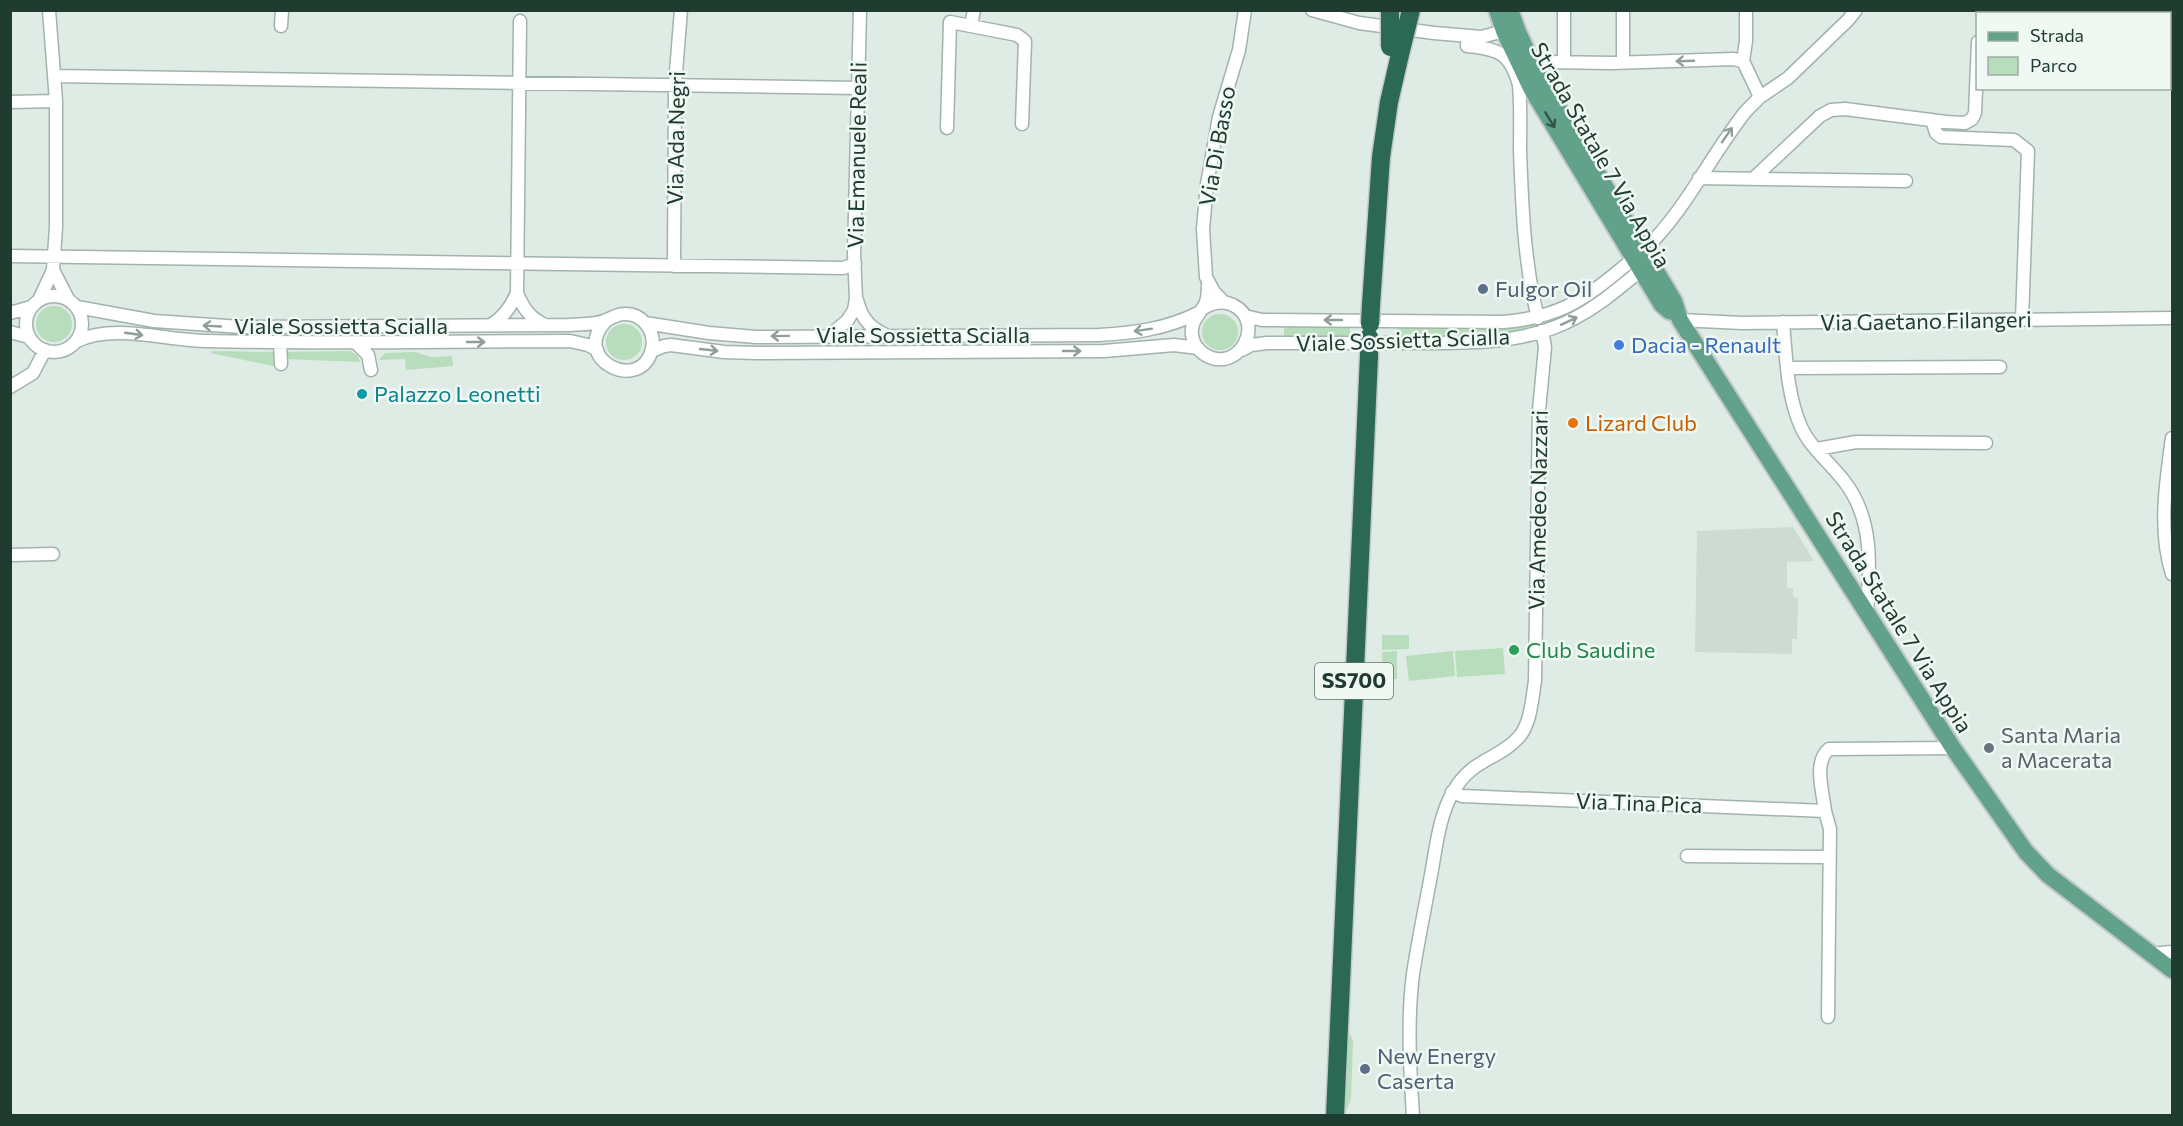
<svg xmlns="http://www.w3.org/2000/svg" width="2183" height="1126" font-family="Commissioner,sans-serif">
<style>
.built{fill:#cddbd3}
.green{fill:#b7ddbd}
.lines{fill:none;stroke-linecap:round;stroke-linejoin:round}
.minor-casing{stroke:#a2b3ab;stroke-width:15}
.major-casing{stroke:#c1c8c5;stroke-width:20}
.highway-casing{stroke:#c1c8c5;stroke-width:21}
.minor{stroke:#fff;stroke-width:12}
.major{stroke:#62a28b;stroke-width:16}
.highway{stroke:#2b6955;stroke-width:18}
.highway-bridge-casing{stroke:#c1c8c5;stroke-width:21;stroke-linecap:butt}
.highway-bridge{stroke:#2b6955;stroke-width:18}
.oneway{stroke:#909e98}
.oneway2{stroke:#305648}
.service-dot{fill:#5c6f8a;stroke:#f0f8f3;stroke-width:2}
.shop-dot{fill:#3f7fe0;stroke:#f0f8f3;stroke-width:2}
.culture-dot{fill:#0f9aa8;stroke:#f0f8f3;stroke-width:2}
.food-dot{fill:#e8710a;stroke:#f0f8f3;stroke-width:2}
.leisure-dot{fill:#2e9e5b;stroke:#f0f8f3;stroke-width:2}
.worship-dot{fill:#6b7280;stroke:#f0f8f3;stroke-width:2}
.labels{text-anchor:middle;stroke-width:5;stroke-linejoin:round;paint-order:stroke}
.shield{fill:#f0f8f3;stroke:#5e746b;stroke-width:1.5}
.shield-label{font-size:21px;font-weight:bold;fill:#203c31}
.street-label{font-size:22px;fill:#203c31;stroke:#f0f8f3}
.service-label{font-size:22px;fill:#4e5e75;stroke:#f0f8f3;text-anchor:start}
.shop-label{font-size:22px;fill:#366cbe;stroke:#f0f8f3;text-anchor:start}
.culture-label{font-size:22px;fill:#0d838f;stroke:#f0f8f3;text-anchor:start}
.food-label{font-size:22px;fill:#c56008;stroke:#f0f8f3;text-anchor:start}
.leisure-label{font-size:22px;fill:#27864d;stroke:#f0f8f3;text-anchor:start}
.worship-label{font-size:22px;fill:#5b616d;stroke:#f0f8f3;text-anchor:start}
</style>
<rect width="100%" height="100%" fill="#dfebe5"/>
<path class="built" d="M1793,527L1814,561L1787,562V588H1793V597L1798,598L1797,639H1792V654L1695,652L1697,531Z"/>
<path class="green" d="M36 324a18 18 0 1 1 36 0a18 18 0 1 1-36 0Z
M1202 332a18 18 0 1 1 36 0a18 18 0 1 1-36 0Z
M606 342a18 18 0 1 1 36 0a18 18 0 1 1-36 0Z
M1534,324L1535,327L1504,333L1471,336L1398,339L1397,325L1504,328Z
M1284,325L1350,326V339L1284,337Z
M211,351L276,352L277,367L211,353Z
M350,351L357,355L360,362L284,359V352Z
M415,352L431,357L452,356L453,366L406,370L405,359L379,360L385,353Z
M1382,635H1409V649L1382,650Z
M1503,648L1505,674L1457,677L1455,651Z
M1397,651V679L1383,680L1382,652Z
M1453,651L1455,676L1409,681L1406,656Z
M1347,1029L1353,1040L1351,1099L1345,1113Z"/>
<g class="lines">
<defs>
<path id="minor" d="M974,10L971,26L1017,35L1025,41L1022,124
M1312,10L1359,23L1434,33L1481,37L1504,31
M1564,10V62
M1746,10V41L1743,61L1760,97
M1983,14V10
M281,26L282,10
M1468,37L1467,46C1498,49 1510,52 1519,85C1521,107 1520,128 1520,150C1522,205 1524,264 1538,318
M1623,63V10
M1534,65L1548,62L1612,63L1733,59L1743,61
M54,76L858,88
M10,102L56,101
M1932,120L1936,133L1941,137L2014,140L2028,151L2022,320
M947,128L950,22L971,26
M1699,178L1906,181
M1754,178L1820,116L1831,110L1845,109L1946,122L1965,123L1972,119L1975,113L1978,42
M10,256L843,268L855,264
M674,266L675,84L681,10
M53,270L68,299
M517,293C523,308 530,318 545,325
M26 324a28 28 0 1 1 56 0a28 28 0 1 1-56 0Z
M39,300L53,270L56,227V101L49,10
M857,300C861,316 868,327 884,334
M1225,303L1214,292L1206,277L1203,229L1207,184L1219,117L1239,50L1245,10
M77,307L154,321L241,327L569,325C581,324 596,325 606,320C612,318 617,314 624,314C642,313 656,331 652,349C641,395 569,359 606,321
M1202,309C1211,303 1222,300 1233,305C1268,323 1237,376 1204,354C1198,350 1193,343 1192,335C1190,320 1201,314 1206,302C1208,296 1208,290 1208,283
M10,313L31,307
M1245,316L1262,320L1503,322C1555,318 1582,302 1621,269C1628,263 1636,258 1643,251C1685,212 1710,156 1746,111L1760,97L1788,78L1848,20L1856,10
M1680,320L1742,323L2172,318
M1783,322C1786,357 1787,395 1801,427C1810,447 1830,463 1844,481C1874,519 1870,567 1867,613
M645,323L709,333L756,337L1099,335C1134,333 1166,329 1198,313
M491,325C504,317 511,307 517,293L520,21
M10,332L29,337
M830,335L847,321L854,310L856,299L854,254L860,10
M77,341C114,323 167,341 208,341C329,344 450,341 570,341L588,345L597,350
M280,342L281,364
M355,342L368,355L371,370
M1242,350L1251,345L1267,343C1314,343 1361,343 1408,343C1456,343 1507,345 1553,328C1589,315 1617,290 1647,265
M652,351L664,346L671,345L724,352L756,353L1104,351L1174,345L1198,348
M1787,368L2000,367
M10,387L33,373L45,350
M2172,438C2166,482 2158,530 2172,574
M1817,449L1856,442L1986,443
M10,555L53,554
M1452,792L1462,796L1825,811C1823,792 1813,762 1829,749L1953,748
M1825,811L1830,829L1828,1017
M1687,856L1829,857
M2150,954L2172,952
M1413,1116C1410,1069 1407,1021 1413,974C1418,941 1425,908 1431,875C1436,848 1439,816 1453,792C1472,758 1497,761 1519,737C1531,723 1532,699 1535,681L1539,410L1545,347L1542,331"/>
<path id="major" d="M1497,10L1504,31L1531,88L1662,305L1669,311L1677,313
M1510,10L1518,32L1538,75L1674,301L1680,320L1953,748L2026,852L2048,875L2172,970"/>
<path id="highway" d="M1371,305L1381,157L1389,102L1401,50
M1335,1116L1369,356"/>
</defs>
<use href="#minor" class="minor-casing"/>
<use href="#major" class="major-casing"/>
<use href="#highway" class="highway-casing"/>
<use href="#minor" class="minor"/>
<use href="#major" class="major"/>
<use href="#highway" class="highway"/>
<defs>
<path id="highway-bridge" d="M1390,47V10
M1401,50L1411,10
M1370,324L1371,305
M1369,356V337"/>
</defs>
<use href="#highway-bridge" class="highway-bridge-casing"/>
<use href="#highway-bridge" class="highway-bridge"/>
</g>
<defs><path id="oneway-shaft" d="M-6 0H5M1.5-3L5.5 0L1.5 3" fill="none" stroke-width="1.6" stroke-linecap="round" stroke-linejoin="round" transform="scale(1.5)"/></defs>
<g class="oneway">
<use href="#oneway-shaft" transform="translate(1685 61) rotate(178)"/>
<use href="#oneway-shaft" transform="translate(1727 135) rotate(-55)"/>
<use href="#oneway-shaft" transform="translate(1333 320) rotate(-180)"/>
<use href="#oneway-shaft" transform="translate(1569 321) rotate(-25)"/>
<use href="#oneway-shaft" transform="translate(212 326) rotate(-177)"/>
<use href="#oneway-shaft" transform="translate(1143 330) rotate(171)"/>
<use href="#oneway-shaft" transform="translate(134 334) rotate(8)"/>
<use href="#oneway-shaft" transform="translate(780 336) rotate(179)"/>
<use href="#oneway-shaft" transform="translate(476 342)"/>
<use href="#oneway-shaft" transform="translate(709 350) rotate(6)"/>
<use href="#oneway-shaft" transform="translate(1072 351)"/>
</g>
<use class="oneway2" href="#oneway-shaft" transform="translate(1550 120) rotate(59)"/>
<g class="service-dot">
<circle cx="1483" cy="289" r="6"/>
<circle cx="1365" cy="1069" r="6"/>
</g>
<circle class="shop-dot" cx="1619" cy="345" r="6"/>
<circle class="culture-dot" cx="362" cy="394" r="6"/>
<circle class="food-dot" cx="1573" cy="423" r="6"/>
<circle class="leisure-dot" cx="1514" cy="650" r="6"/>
<circle class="worship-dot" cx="1989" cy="748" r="6"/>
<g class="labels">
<rect class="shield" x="1315" y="663" width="78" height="36" rx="4.5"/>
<g class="shield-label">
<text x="1354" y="688">SS700</text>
</g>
<g class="street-label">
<text transform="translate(676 138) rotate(-89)" y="8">Via Ada Negri</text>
<text transform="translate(1217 146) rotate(-80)" y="8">Via Di Basso</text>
<text transform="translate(857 155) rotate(-89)" y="8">Via Emanuele Reali</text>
<text transform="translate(1601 155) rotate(60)" y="8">Strada Statale 7 Via Appia</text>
<text transform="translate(1926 321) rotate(-1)" y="8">Via Gaetano Filangeri</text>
<text x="341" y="334">Viale Sossietta Scialla</text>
<text x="923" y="343">Viale Sossietta Scialla</text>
<text transform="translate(1403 340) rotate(-2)" y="8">Viale Sossietta Scialla</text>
<text transform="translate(1538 510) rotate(-89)" y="8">Via Amedeo Nazzari</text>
<text transform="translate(1899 622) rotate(58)" y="8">Strada Statale 7 Via Appia</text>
<text transform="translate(1639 803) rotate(2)" y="8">Via Tina Pica</text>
</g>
<g class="service-label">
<text x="1495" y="297">Fulgor Oil</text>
<text x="1377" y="1064">New Energy<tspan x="1377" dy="25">Caserta</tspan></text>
</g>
<g class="shop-label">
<text x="1631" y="353">Dacia - Renault</text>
</g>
<g class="culture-label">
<text x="374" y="402">Palazzo Leonetti</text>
</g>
<g class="food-label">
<text x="1585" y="431">Lizard Club</text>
</g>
<g class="leisure-label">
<text x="1526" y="658">Club Saudine</text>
</g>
<g class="worship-label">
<text x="2001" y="743">Santa Maria<tspan x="2001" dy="25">a Macerata</tspan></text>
</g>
</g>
<rect width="2183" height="1126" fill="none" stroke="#203c31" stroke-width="24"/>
<rect x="1976" y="12" width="195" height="78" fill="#f0f8f3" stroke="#9dada5" stroke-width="1.5"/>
<rect x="1988" y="32" width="30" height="9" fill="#62a28b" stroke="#9dada5" stroke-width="1.5"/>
<text x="2030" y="42" font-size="18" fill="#203c31">Strada</text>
<rect x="1988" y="57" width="30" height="18" fill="#b7ddbd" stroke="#9dada5" stroke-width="1.5"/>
<text x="2030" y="72" font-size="18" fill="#203c31">Parco</text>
</svg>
